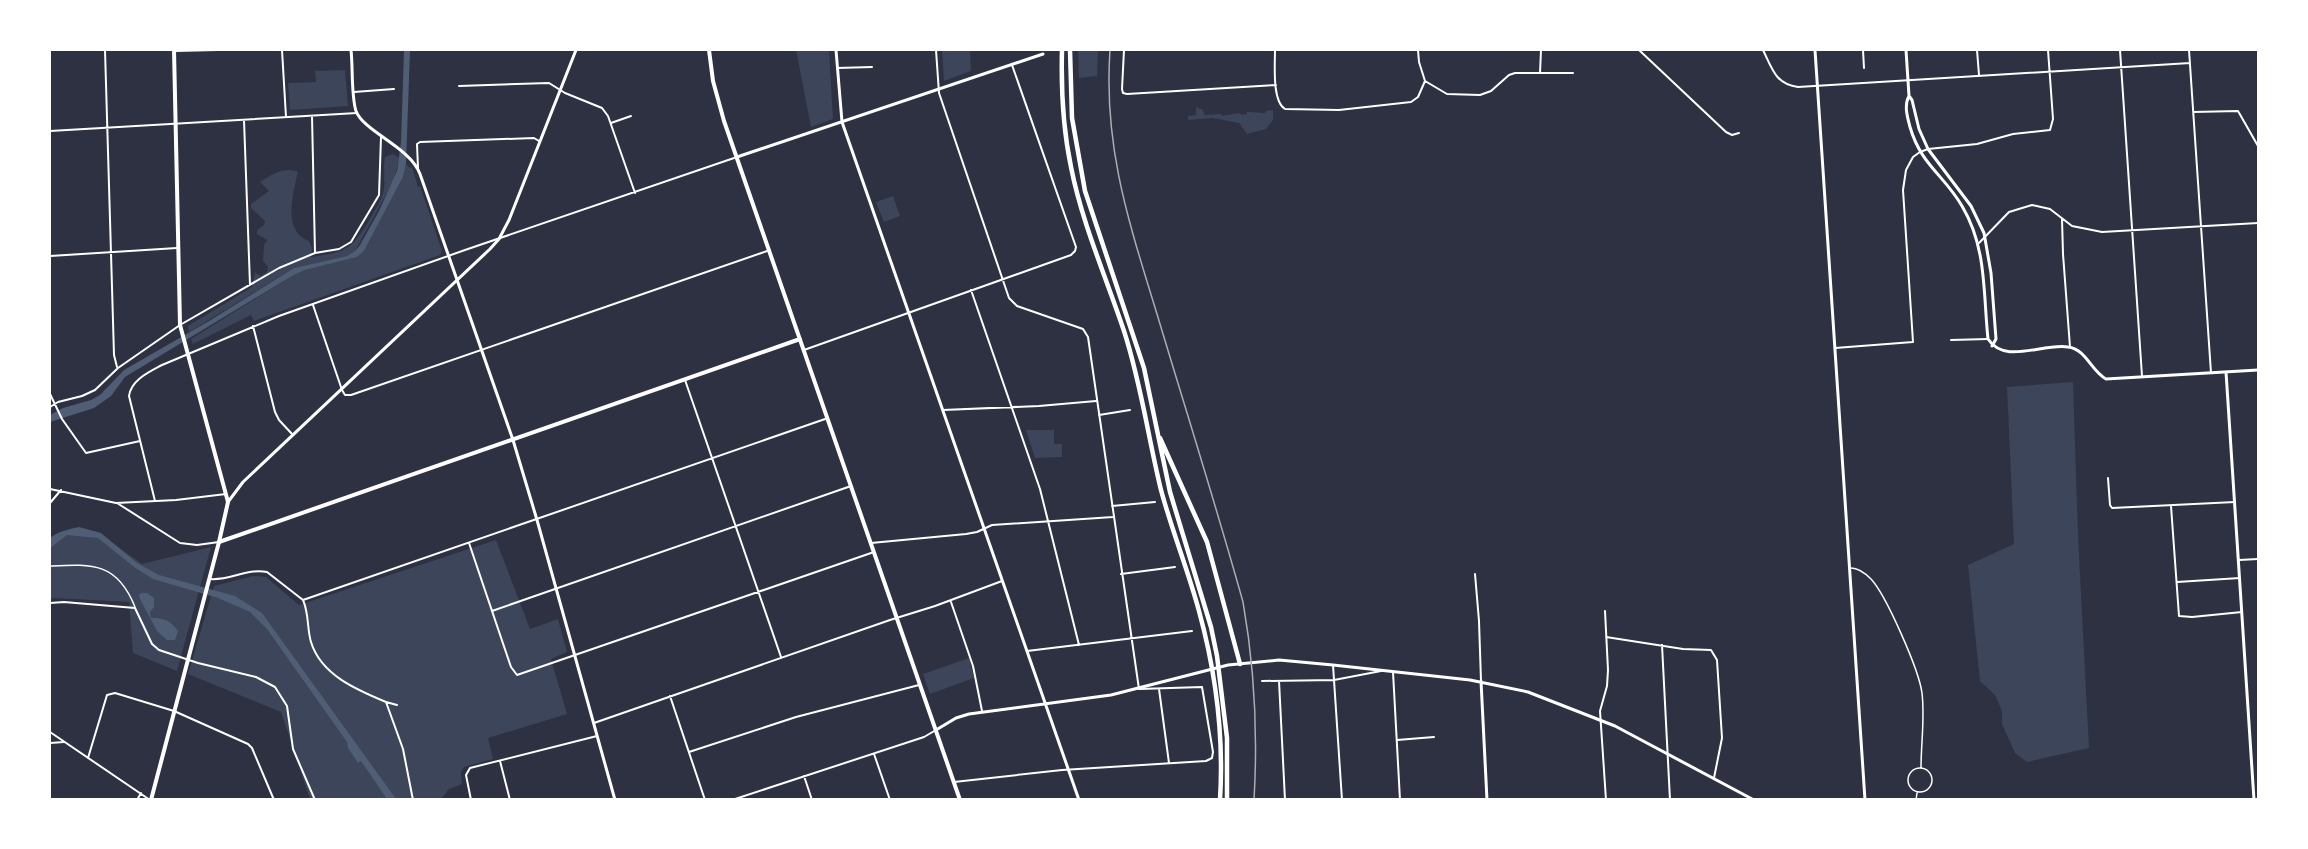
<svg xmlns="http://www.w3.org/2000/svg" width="2308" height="849" font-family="Helvetica,sans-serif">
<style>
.green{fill:#3c4559}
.water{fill:#4f5d75}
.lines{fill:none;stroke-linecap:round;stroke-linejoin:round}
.service{stroke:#fff;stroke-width:1.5}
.minor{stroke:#fff;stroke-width:2}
.tertiary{stroke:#fff;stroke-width:3}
.secondary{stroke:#fff;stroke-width:4}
.primary{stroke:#fff;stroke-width:4}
.motorway{stroke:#fff;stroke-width:4.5}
.rail{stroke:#abadb3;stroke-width:1.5}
</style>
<rect width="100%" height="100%" fill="#2d3142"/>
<path class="green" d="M796,50H829L833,119L811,127Z
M942,50H970L971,71L944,81Z
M1078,50H1098L1097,76L1079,78Z
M345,70L348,106L290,110L288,83L316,82L315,71Z
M1198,107L1199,109H1202L1205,115L1221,114L1222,116L1240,113L1241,115L1247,114V112L1265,113L1266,111L1273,110V120L1266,129L1247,134L1239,123L1213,118L1188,120V116L1196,115V108Z
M393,154L399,158L394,180L355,251L347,256L294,268L189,332L188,326L252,287L255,272L260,276L267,272L268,267L263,261L264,245L267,240L257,234V230L264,225L265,221L251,208V204L269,191L260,182C271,175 285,166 298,172C293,194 282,231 309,241L312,248L311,257C347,252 351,250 370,219C375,210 382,200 384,189C385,179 383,167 385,157Z
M406,164L410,168L412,167L418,187L420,186L442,251L440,255L254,321L251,315L193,344L191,339L292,276L305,270L357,257L364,251L403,177Z
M893,196L900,216L884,222L876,202Z
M2073,382L2078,536L2089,748L2027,762L2015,753L2002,724V711L1995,695L1980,681L1968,565L2014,544L2007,387Z
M1026,430H1054V444H1062V457L1035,458Z
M72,528L97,532L142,564L211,547L177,671L133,653L129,602L53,598L50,600V540Z
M496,540L530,629L558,619L567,652L551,659L567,714L488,738L493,759L464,767L461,772L462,784L449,789L441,799H310L281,712L188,674L214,586L253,576L266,577L299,605Z
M969,658L974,678L930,694L923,674Z"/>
<path class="water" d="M404,50H410L406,164L403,177L364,251L357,257L305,270L292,276L125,377L111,396L94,408L50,422V415L63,408L91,400L100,395L124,370L209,321L294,268L347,256L355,251L360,245L379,211L397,171L401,142Z
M79,527L101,533L137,563L159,575L235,596L262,613L396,799H387L361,761L358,763L348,748L347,742L267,629L250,612L218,598L153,579L134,567L98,538L67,535L50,548V538C59,531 67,530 79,527Z
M141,593H147L154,598V607L150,612L151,618C162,618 170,619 178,631L175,640H167L157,631L140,599L139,595Z"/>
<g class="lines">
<path class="service" d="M50,566C92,564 117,562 135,607
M1851,568C1858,568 1865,573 1871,579C1886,595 1919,670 1922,693C1925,718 1921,743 1921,768
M1908 780a12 12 0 1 1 24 0a12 12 0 1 1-24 0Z
M1916,800L1917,793"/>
<path class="minor" d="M105,50L114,355L117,367
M282,50L286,117
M936,50L939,93L1009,298L1017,306L1083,329L1088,337L1139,689L1202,687L1213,752L1212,758L1206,761L1062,770L954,782
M1124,50L1122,89L1123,93L1127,94L1276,85
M1275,50C1275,65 1272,101 1285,109L1339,110L1411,102L1418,97L1425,81
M1418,50L1419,62L1425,81
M1639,50L1726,132L1732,135L1739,133
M1763,50C1772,68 1775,84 1798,87L2190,63
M1863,50L1864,68
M1977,50L1979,75
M2120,50L2142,376
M2189,50L2211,373
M175,51L217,50
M837,68L872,67
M1540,73L1541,50
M1425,81L1447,94L1480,95L1491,91L1509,75L1515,73H1573
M459,86L549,83L565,93L602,108L608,116L635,193
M354,92L394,89
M2193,112L2238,111L2258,146
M312,116L315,253
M244,120L250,285
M611,123L631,116
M50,131L357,113
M418,168L417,144L420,142L534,138L539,141
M2062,219L2063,254L2070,347
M1979,243L2009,212L2032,205L2050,209L2072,226L2102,232L2258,223
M50,256L177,248
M971,290L1040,489L1079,645
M313,305L342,390L345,395H351L770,250
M253,326L275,412L279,420L292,434
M1951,340L1988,339
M1835,348L1913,342L1903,190L1906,170L1913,157L1920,152L1928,149L1977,144L2013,134L2050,130L2053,119L2048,50
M804,350L1071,255L1075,251L1076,247L1012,65
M685,380L781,657
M50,394L62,419L86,453L140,441
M50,407L58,402L82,396L95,390L118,368L180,325L279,268L315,253L339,249L351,242L379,195L381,137
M943,410L1039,406L1096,401
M1099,415L1130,410
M2108,478L2110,505L2112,508L2235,502
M50,489L116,503L176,500L226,494
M155,501L129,396C131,380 149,372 162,365L279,316L465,250L737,157
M50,503L61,490
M117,503L180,543L197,545L219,542
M1112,506L1155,502
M2171,506L2179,616L2192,617L2242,612
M469,543L511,667L517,675L874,552
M871,543L966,534L977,532L992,525L1113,517
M2239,560L2258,559
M1121,574L1175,567
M1475,574L1479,621L1481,681
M210,579C229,581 247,568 267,572L303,600L828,418
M2177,582L2240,578
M303,600C309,613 307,629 311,642C321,675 357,690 386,702L403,749L413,800
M951,602L973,666L982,711
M50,603L64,602L135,608L152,644L159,650L198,663L256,677L275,687L287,706L293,749L315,800
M492,611L851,486
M1605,611L1608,670L1607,686L1600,711L1606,800
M1606,637L1683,649L1711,650L1717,660L1722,738L1714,778
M1662,645L1670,800
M1027,651L1192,631
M1333,665L1342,800
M1393,672L1400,800
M1262,681L1334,680L1381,671
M1279,681L1285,800
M1159,689L1169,763
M670,696L705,800
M386,702L397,705
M594,723L890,620L935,606L1002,581
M50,732L150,800
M1397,740L1434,737
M50,743L64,742
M689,752L796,717L919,685
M874,754L890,800
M88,758L107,695L115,693L174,711L248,744L252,748L274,800
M500,761L510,800
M804,776L812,800
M137,800L141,793
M471,800L466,775L470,768L597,736
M732,800L924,737L936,730"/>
<path class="tertiary" d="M351,50C353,67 351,95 356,111C364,132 410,147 420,174L513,440L537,520L615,800
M836,50L842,122L1079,800
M1815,50L1865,800
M1906,50L1909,96C1904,105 1907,116 1910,127C1921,165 1944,175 1962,206C1987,248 1983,292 1988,339C2005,365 2042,343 2068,347C2086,349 2091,371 2106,379L2258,370
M1909,96L1912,100L1919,129L1928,149L1971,206L1984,233L1991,273L1996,339L1992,346
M737,157L1043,54
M2226,372L2254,800
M228,502L243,482L490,249L499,239L509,220L576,50
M1481,681L1487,800
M936,730L956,718L969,714L1111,695L1228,665L1279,660L1333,665L1470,680L1528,692L1615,726L1754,800"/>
<path class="secondary" d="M174,50L180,325L228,502L219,542"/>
<path class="primary" d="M709,50L713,81L724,121L960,800
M151,800L219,542L800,339"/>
<path class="motorway" d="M1062,50C1061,88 1063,129 1071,167C1082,223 1106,277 1124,331C1141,383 1148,437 1161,490C1172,531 1188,570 1199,611C1216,673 1224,736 1220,800
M1070,50L1072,118L1085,191L1144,368L1170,492L1211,627L1217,656L1227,738V800
M1160,438L1207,542L1240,664"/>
<path class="rail" d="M1110,50C1103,151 1131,228 1160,324C1188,417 1217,509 1243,602C1255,670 1258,731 1254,800"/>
</g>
<rect width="2308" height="849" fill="none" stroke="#ffffff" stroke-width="102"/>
</svg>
